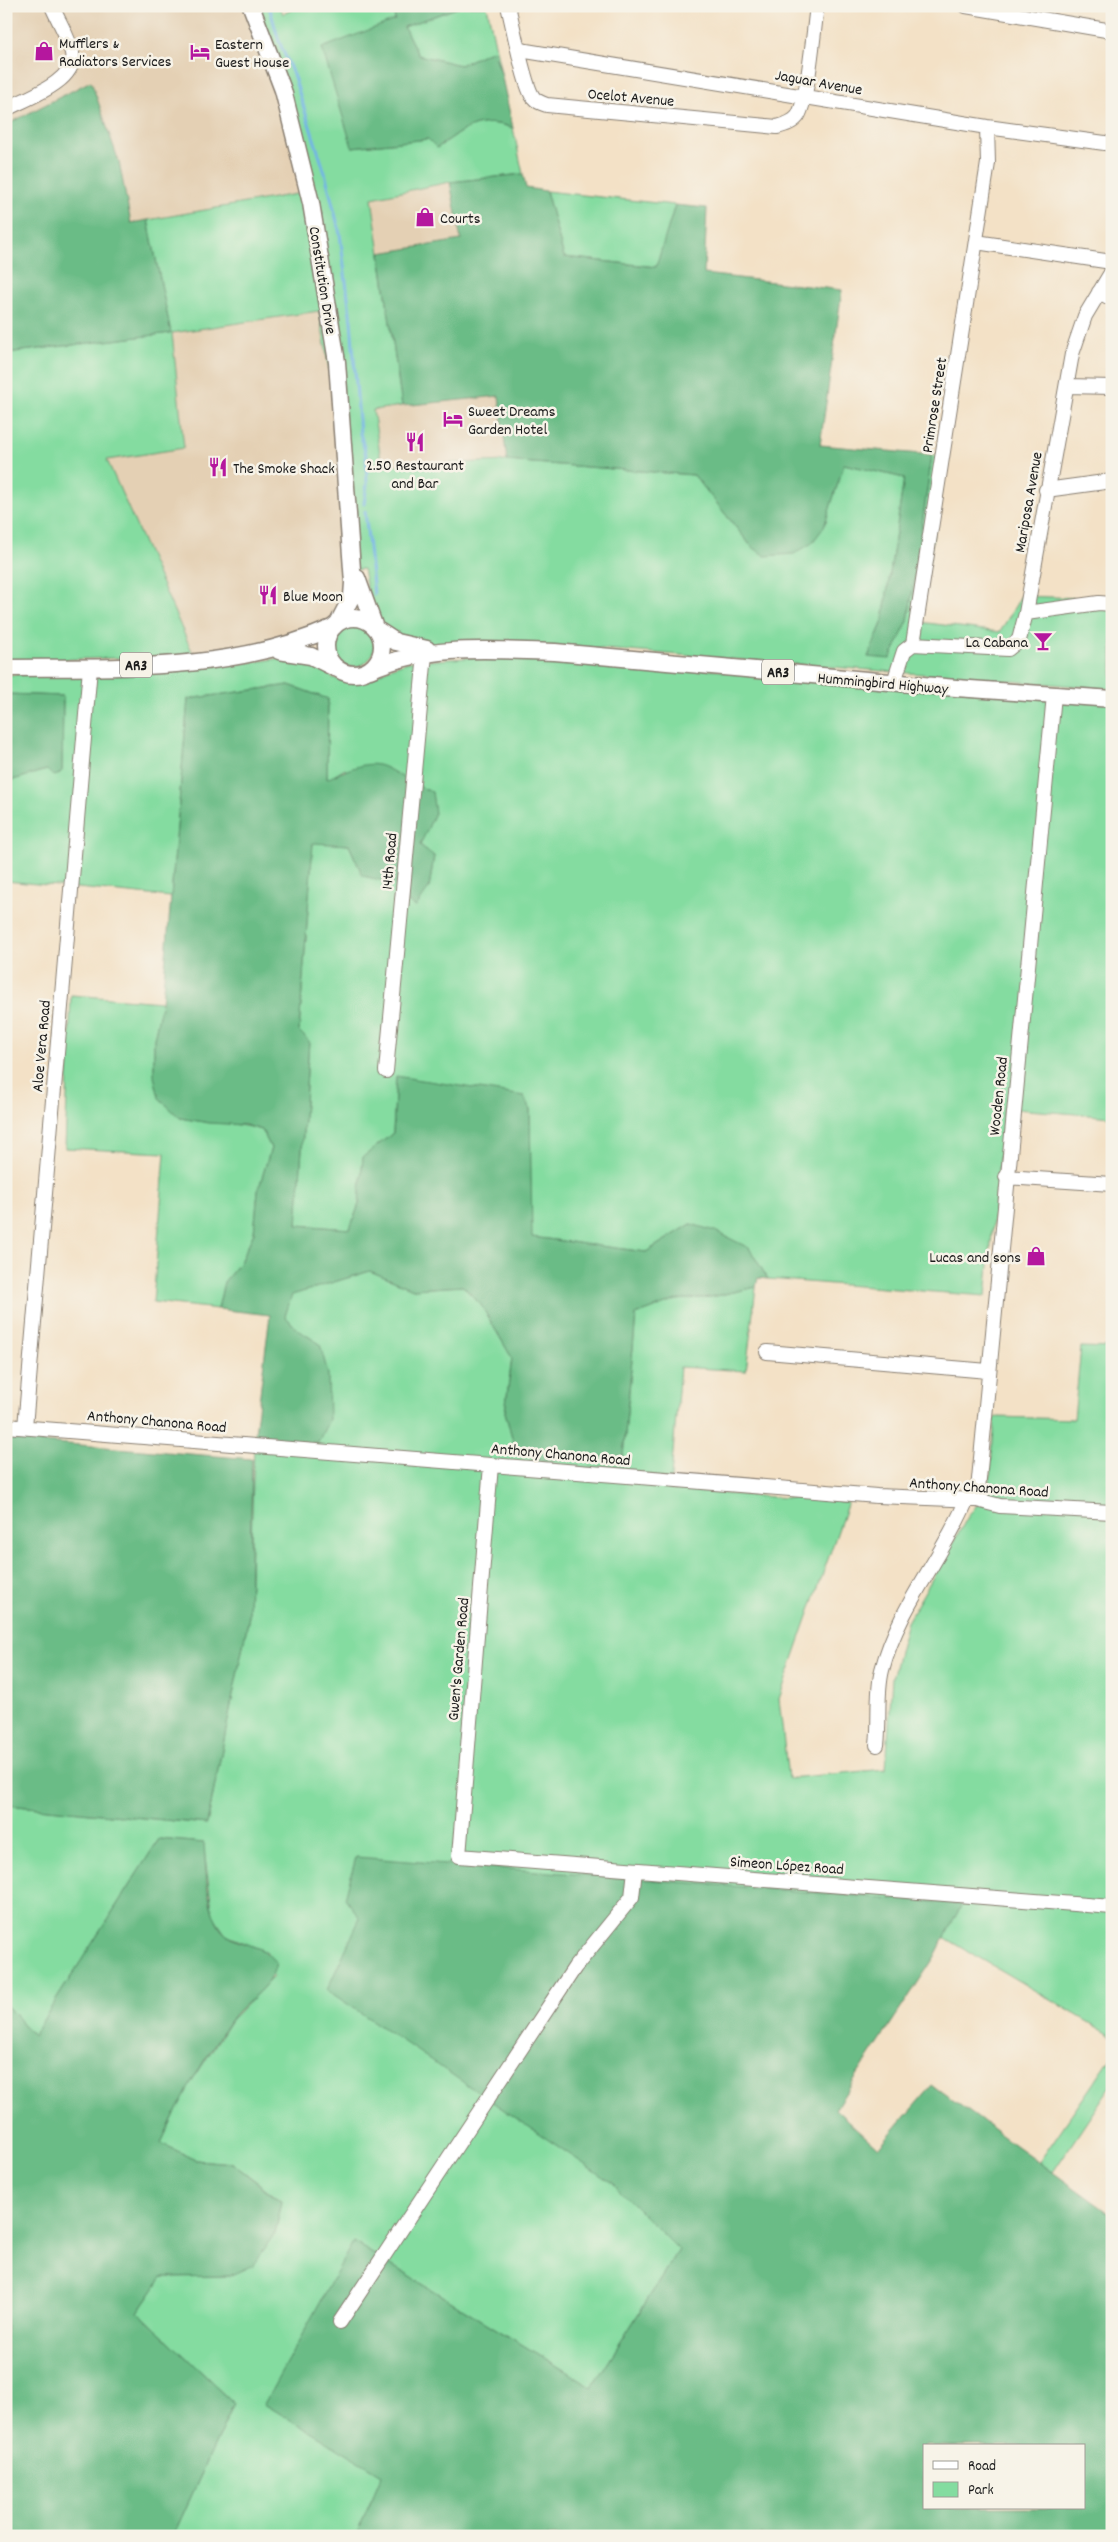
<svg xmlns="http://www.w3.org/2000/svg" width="1118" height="2542" font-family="Dekko,sans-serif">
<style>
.built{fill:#e4d0b4}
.green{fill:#84dca0;stroke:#507c5e}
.forest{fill:#6bbc86;stroke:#446c51;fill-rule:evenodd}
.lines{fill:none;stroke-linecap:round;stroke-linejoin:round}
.stream{stroke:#72b3e6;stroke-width:3}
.minor-casing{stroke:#887e71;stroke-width:16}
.major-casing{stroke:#887e71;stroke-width:19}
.minor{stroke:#fff;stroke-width:14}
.major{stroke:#fff;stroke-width:16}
.labels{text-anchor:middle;stroke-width:5;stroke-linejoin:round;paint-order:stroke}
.shield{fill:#f7f3e8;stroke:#5e5c59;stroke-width:1}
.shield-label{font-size:15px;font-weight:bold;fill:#1c1c1c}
.poi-label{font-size:16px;fill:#1c1c1c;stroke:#f7f3e8;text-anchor:start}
.street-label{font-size:16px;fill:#1c1c1c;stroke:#f7f3e8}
</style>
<rect width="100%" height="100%" fill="#f7f3e8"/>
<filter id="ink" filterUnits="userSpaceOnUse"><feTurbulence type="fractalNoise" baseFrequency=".02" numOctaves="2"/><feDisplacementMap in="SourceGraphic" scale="10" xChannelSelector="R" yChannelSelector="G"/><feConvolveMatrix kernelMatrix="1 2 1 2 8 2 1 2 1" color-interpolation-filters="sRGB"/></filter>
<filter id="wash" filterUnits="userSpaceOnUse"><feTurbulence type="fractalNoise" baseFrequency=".0096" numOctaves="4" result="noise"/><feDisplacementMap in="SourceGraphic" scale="20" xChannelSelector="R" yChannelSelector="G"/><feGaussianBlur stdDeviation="1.12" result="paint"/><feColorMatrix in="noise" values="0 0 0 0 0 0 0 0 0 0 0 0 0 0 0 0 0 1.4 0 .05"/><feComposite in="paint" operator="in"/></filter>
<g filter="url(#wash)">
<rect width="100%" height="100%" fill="#f3e1c6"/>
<path class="built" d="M6,6H242L267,65L288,135L302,193L131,224L119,162L91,81L6,125Z
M450,182L461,240L380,253L372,198Z
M320,311L339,425L350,584L337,614L299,637L194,656L107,460L184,448L171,333Z
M499,396L507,461L381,466L372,409Z"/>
<path class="green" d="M251,6H280L283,14L300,6H393L395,20L352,147L428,139L437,148C464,129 479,116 513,128L523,174L450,182L372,198L402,406L373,410L382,466L507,461L694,475L751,546L824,527L844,464L904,478L883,621L868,657L908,621L932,455L946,457L919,622L1000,632L1021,596L1112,599V689L577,647L417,644C379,636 369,604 363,569L349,571L339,425L319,311L172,333L184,448L107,460L194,656L6,661V353L171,333L148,220L302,193L311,202Z
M462,6H487L501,73L493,50L460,65L418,55L404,27Z
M546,191L675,205L657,267L564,257Z
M332 646a21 21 0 1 1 42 0a21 21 0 1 1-42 0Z
M494,656L578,660L1112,700V1117L1004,1108L986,1296L768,1279L749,1248L691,1224L646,1252L531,1237L530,1110L524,1097L396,1077L393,1133L363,1158L359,1204L350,1229L297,1225L309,1041L299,1031L313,842L349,845L363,876L429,888L434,856L420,845L345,769L327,780L328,699L289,685L188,699L171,897L6,881V781C21,779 33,773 47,770L53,776L62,771L63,696L6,694V675L232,665L288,657L322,668L333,678L352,683L370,679L392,667L407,662Z
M71,995L162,1002L154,1039V1076L180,1118C207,1123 235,1122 262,1130L271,1148L258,1191L254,1233L239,1264L224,1282L218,1309L153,1302L165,1153L65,1148Z
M370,1271L413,1289L463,1286L481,1305L512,1358L505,1412L515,1447L541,1460L623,1456L636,1315L676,1300L711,1297L756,1287L746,1371L680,1367L670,1490L848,1502L779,1699L788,1778L886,1769L892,1678L907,1622L969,1515L989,1490L995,1417L1074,1419L1081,1347L1112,1348V2036L944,1937L962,1904L612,2183L679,2250L592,2387L353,2242L382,2476L356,2536H173L234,2403L138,2312L162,2277L229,2276L275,2233L282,2201L232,2163L196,2160L161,2143L186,2091L231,2020L273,1977L267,1952L226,1935L213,1916L203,1843L159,1839L33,2036L6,2005V1805L207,1824L249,1616L254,1441L320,1344L298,1330L285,1316L291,1295Z
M1112,2056V2084L1053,2172L1039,2162Z"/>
<path class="forest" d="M393,6H462L404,27L418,55L460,65L493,50L501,73L513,128C479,116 464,129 437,148L428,139L352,147L322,48L395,20Z
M91,81L119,162L131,223L148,220L171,333L6,353V125Z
M523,174L526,188L546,191L564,257L656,267L675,205L707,208L704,274L842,290L820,445L932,455L908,621L890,659L868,657L883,621L904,478L844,464L824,527L812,543L794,554L765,556L751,546L694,475L507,461L499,396L402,406L380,253L461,240L450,182Z
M289,685L328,699L327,779C388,749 379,771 432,792L435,813L420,845L434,856L429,888L416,907L401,898L400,885L363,876L349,845L313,843L299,1031L309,1041L297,1225L350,1229L359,1204L363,1157L393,1133L396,1076L524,1096L530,1110L532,1237L646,1252L691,1224L715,1231L749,1248L768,1279L758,1278L756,1287L711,1297L676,1300L636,1315L623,1456L541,1460L515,1448L505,1412L512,1358L481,1305L463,1286L413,1289L370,1271L292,1295L285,1316L298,1330L320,1344L328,1374L329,1420L318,1442L254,1441L270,1315L218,1309L224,1282L239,1264L254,1233L258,1191L271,1148L262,1130L245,1125L209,1123L180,1118L159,1098L154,1076V1039L162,1002L188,699Z
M6,694L63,696L62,771L58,775L53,776L47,770C32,773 22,779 6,781Z
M6,1439L252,1459L249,1616L207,1824L6,1805Z
M159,1839L204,1843C206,1866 206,1921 227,1935C245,1948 260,1942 276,1963C271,1990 244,2000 229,2022C203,2060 180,2101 161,2143L196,2160L232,2163L282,2202L275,2233L253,2265L229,2276L162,2277L138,2312L234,2403L173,2536H6V2005L33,2036Z
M356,1857L962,1904L934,1958L835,2109L878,2148L932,2085L1112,2215V2536H356L382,2475L264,2404L353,2242L592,2387L679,2250L612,2183L327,1990L360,1918L345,1898ZM924,2446H1084V2508H924Z"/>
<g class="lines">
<path class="stream" d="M269,6L279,41L294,77L325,173L340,234L351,321L360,433L366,455L367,484L364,504
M365,511L374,594"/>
</g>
</g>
<g filter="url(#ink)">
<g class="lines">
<defs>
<path id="minor" d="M508,6C513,25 524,85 533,97C537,102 541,103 547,105L777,127C784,125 792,123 797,117C808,104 814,27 817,6
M966,6L1112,31
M520,50L987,127L1112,144
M6,109C27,98 78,81 72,53C69,37 58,21 52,6
M976,242L1112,262
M1099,292L1112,299
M1067,386L1112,387
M1046,490L1112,481
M1026,613L1099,603L1112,604
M913,644L1008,649L1019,640L1026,613L1072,354L1085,316L1112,271
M894,682L904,651L913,644L988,163L987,127
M386,1071L425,654
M1006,1177L1112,1184
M767,1352L988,1371
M6,1426L877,1496L977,1500L1000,1506L1112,1512
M25,1427L90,668
M491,1465L459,1856L1112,1907
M977,1500L1054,695
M877,1745C880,1720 876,1694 882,1670C898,1607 943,1558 967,1499
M340,2322L575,1967L632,1897L635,1870"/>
<path id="major" d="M251,6L283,90L311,203L337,362L353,583L352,596L338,623
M357,578L374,625
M326 646a28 28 0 1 1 56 0a28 28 0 1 1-56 0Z
M379,631L396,642L427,649
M279,651L311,656L335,668
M6,668C116,667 232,673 334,627
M370,670C427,644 494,650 555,652L956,688L1112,699"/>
</defs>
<use href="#minor" class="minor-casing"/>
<use href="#major" class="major-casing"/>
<use href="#minor" class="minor"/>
<use href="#major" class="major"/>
</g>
</g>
<defs>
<symbol id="shop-bare" viewBox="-9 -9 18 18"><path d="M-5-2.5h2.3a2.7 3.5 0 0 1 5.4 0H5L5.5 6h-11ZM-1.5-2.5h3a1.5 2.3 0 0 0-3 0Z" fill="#b5179e" stroke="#f7f3e8" stroke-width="2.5" paint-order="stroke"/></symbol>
<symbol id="hotel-bare" viewBox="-9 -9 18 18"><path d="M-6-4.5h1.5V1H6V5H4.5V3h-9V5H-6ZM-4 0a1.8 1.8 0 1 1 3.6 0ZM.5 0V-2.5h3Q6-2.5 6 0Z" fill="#b5179e" stroke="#f7f3e8" stroke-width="2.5" paint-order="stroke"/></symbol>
<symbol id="restaurant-bare" viewBox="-9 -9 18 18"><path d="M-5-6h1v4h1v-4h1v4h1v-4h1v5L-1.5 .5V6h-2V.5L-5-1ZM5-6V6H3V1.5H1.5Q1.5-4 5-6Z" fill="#b5179e" stroke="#f7f3e8" stroke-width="2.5" paint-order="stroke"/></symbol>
<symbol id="bar-bare" viewBox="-9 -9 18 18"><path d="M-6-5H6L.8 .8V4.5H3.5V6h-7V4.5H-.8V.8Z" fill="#b5179e" stroke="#f7f3e8" stroke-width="2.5" paint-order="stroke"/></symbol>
</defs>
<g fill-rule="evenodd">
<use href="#shop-bare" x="30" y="37" width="28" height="28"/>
<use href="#hotel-bare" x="186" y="38" width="28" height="28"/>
<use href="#shop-bare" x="411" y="203" width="28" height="28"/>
<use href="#hotel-bare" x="439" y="405" width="28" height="28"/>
<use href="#restaurant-bare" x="401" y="428" width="28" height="28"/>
<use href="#restaurant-bare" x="204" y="453" width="28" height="28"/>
<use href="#restaurant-bare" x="254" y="581" width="28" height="28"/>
<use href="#bar-bare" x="1029" y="627" width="28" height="28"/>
<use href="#shop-bare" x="1022" y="1242" width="28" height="28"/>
</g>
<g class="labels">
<g class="shield">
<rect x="120" y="652.5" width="32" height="25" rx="4"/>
<rect x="762" y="659.5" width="32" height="25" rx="4"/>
</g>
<g class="shield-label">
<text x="136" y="670">AR3</text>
<text x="778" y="677">AR3</text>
</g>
<g class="poi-label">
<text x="59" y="48">Mufflers &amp;<tspan x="59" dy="18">Radiators Services</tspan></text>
<text x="215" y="49">Eastern<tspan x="215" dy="18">Guest House</tspan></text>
<text x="440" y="223">Courts</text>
<text x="468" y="416">Sweet Dreams<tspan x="468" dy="18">Garden Hotel</tspan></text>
<text x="415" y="470" text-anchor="middle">2.50 Restaurant<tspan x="415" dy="18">and Bar</tspan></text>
<text x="233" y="473">The Smoke Shack</text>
<text x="283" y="601">Blue Moon</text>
<text x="1028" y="647" text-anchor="end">La Cabana</text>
<text x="1021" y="1262" text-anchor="end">Lucas and sons</text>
</g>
<g class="street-label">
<text transform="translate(819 81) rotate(10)" y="6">Jaguar Avenue</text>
<text transform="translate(631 96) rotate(5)" y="6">Ocelot Avenue</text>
<text transform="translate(324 280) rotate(81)" y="6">Constitution Drive</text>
<text transform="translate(933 405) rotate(-81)" y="6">Primrose Street</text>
<text transform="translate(1027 502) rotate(-80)" y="6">Mariposa Avenue</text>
<text transform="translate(883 682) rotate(5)" y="6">Hummingbird Highway</text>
<text transform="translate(388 861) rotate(-85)" y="6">14th Road</text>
<text transform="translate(40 1046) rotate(-85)" y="6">Aloe Vera Road</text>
<text transform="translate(997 1096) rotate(-84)" y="6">Wooden Road</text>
<text transform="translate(157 1420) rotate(5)" y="6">Anthony Chanona Road</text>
<text transform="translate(561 1453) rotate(5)" y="6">Anthony Chanona Road</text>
<text transform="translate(979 1486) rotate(4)" y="6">Anthony Chanona Road</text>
<text transform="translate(457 1659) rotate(-85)" y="6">Gwen's Garden Road</text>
<text transform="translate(787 1864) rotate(4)" y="6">Simeon López Road</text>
</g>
</g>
<rect width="1118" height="2542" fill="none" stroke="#f7f3e8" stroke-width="25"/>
<rect x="923" y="2444" width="162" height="65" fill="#f7f3e8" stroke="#9f9d96"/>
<rect x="933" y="2461" width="25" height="8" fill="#ffffff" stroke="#9f9d96"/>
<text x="968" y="2470" font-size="15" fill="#1c1c1c">Road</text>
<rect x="933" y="2482" width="25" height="15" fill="#84dca0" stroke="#9f9d96"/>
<text x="968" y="2494" font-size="15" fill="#1c1c1c">Park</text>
</svg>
